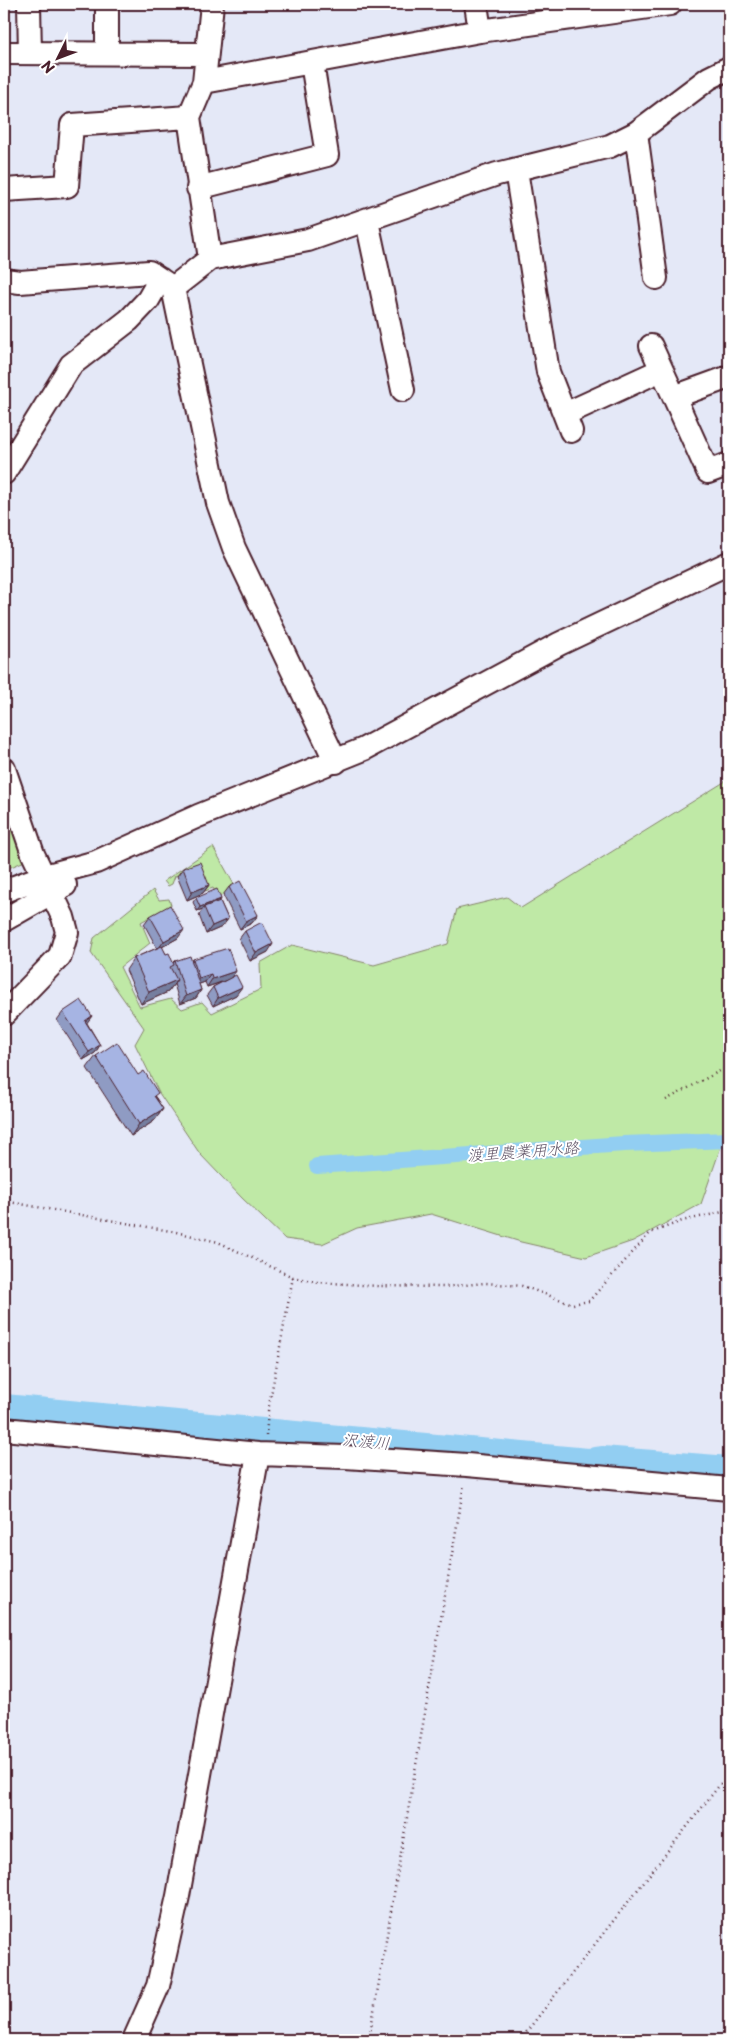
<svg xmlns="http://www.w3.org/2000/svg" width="733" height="2044" font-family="'Playpen Sans','Klee One',sans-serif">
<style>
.green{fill:#bfe9a6;stroke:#848468}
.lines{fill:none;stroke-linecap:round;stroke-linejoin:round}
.canal{stroke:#92cef2;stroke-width:16}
.river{stroke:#92cef2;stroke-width:28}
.minor-casing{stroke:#4a1f2b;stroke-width:26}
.path{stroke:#4a1f2b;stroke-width:2.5;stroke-dasharray:1 4;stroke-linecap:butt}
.minor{stroke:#fff;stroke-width:22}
.wall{fill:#8f9bc3;stroke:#4a1f2b}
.shaded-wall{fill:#747e9f;stroke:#4a1f2b}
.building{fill:#a6b4e3;stroke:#4a1f2b}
.labels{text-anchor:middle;stroke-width:4;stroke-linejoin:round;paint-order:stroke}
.water-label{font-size:16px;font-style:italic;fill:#605467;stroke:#fff}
</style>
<rect width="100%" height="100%" fill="#e4e8f7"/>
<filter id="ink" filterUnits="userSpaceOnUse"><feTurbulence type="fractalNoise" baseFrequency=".02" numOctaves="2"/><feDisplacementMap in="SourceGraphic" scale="10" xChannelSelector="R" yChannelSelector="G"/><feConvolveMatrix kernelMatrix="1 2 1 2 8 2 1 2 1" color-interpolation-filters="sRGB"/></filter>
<g filter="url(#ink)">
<path class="green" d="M729,779V1134L725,1135L701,1204L633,1241L586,1257L521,1242L431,1214L357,1228L322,1244L285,1239L242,1198L200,1154L159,1093L135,1044L144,1028L91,953L94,938L153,890L159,900L169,899L171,905L141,922L150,943L120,967L140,1007L171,999L182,1009L202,1002L212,1013L261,989L260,963L292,945L374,965L448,944L457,909L507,897L521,908Z
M4,792L27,860L4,870Z
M213,847L236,888L219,897L213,888L205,891L196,867L175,876L172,884L168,886L164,881Z"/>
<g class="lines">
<path class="canal" d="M317,1166L624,1144L729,1140"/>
<path class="river" d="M4,1408L588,1462L602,1460L729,1470"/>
<defs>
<path id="minor" d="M29,4L30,53
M476,4L480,31
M4,53L206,54
M107,53V4
M204,82L480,31L670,4
M636,133L656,278
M516,170L548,372L571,431
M198,188L327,155L312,63
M4,190L67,186L72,125L189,117
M367,221L403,390
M210,259L189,117L204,82L212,4
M4,280L20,282L149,272L173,288L218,503L234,548L336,762
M173,288L210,259L308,240L497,174L610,146L636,133L709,78L729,68
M651,346L708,472L729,464
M674,397L729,377
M565,414L661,370
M4,473L71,365L129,320L148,300L160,279
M4,769L33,854L63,917L67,932L60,956L4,1014
M4,891L44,876L96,862L198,816L364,749L559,644L729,563
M4,920L65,885
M4,1429L258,1454L345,1457L467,1465L729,1489
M134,2040L158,1986L178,1896L258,1454"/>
</defs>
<use href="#minor" class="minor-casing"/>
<path class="path" d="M666,1100L729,1066
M4,1201L176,1232L218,1242L293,1277L316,1282L378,1286L443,1287L485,1283L522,1286L573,1304L589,1301L650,1233L682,1221L723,1212L729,1213
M266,1436L268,1411L293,1277
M369,2040L464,1484
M520,2040L729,1773"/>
<use href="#minor" class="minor"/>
</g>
<path class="wall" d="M183,868L209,885L203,893L187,900L177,876Z
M229,887L258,915L252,923L240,929L223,895Z
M196,898L221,899L220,901L228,919L222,927L206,934L199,915L203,909L197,911L193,902Z
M150,916L178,938L162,947L166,954L173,963L175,961H192L193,959L236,971L231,978L236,995L213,1006L207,995L213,987L225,981L207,987L205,982L199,984L201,990L196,998L180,1004L174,984L168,992L141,1004L126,970L134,958L157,948L144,924Z
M245,931L268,952L250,961L239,939Z
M63,1012L87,1023L100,1045L95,1053L83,1060L57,1020Z
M96,1056L138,1075L156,1098L163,1109L154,1121L131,1136L87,1068Z"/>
<path class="shaded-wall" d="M209,885L203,893L187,900L192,892Z
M221,899L218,903L204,907L203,909L197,911L200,907Z
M258,915L252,923L240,929L246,921Z
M228,919L222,927L206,934L212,926Z
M184,930L178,938L158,949L164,941Z
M273,944L268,952L250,961L256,953Z
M236,971L230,979L207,987L212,979Z
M211,974L205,982L194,986L199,978Z
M177,980L168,992L141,1004L149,992Z
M242,987L236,995L213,1006L218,998Z
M201,990L196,998L180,1004L186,996Z
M92,1016L86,1024L85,1021Z
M100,1045L95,1053L83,1060L89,1052Z
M163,1109L154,1121L131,1136L139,1124Z"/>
<path class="building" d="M200,862L209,885L192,892L183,868Z
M240,881L258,915L246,921L229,887Z
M217,889L221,899L200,907L196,898Z
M220,901L228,919L212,926L204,907Z
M170,905L184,930L164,941L150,916Z
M262,922L273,944L256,953L245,931Z
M162,946L166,954L169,953L174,965L170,967L177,980L149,992L134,958Z
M228,948L236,971L212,979L211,974L199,978L193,959Z
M190,956L201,990L186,996L175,961Z
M236,975L242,987L218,998L213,987Z
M81,1000L92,1016L85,1021L100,1045L89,1052L63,1012Z
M117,1042L138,1075L144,1071L158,1093L154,1096L163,1109L139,1124L96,1056Z"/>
</g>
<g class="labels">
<g class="water-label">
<text transform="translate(523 1151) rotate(-4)" y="6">渡里農業用水路</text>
<text transform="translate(366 1441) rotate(5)" y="6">沢渡川</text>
</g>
</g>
<rect width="733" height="2044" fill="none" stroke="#fff" stroke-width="20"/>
<rect x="10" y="10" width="713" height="2024" fill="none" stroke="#4a1f2b" stroke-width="2" filter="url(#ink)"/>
<g transform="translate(58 58) rotate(228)" stroke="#ffffff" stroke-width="4" paint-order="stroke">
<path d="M0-4L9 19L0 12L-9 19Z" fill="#4a1f2b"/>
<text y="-8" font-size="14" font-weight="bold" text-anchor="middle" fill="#4a1f2b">N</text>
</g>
</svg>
